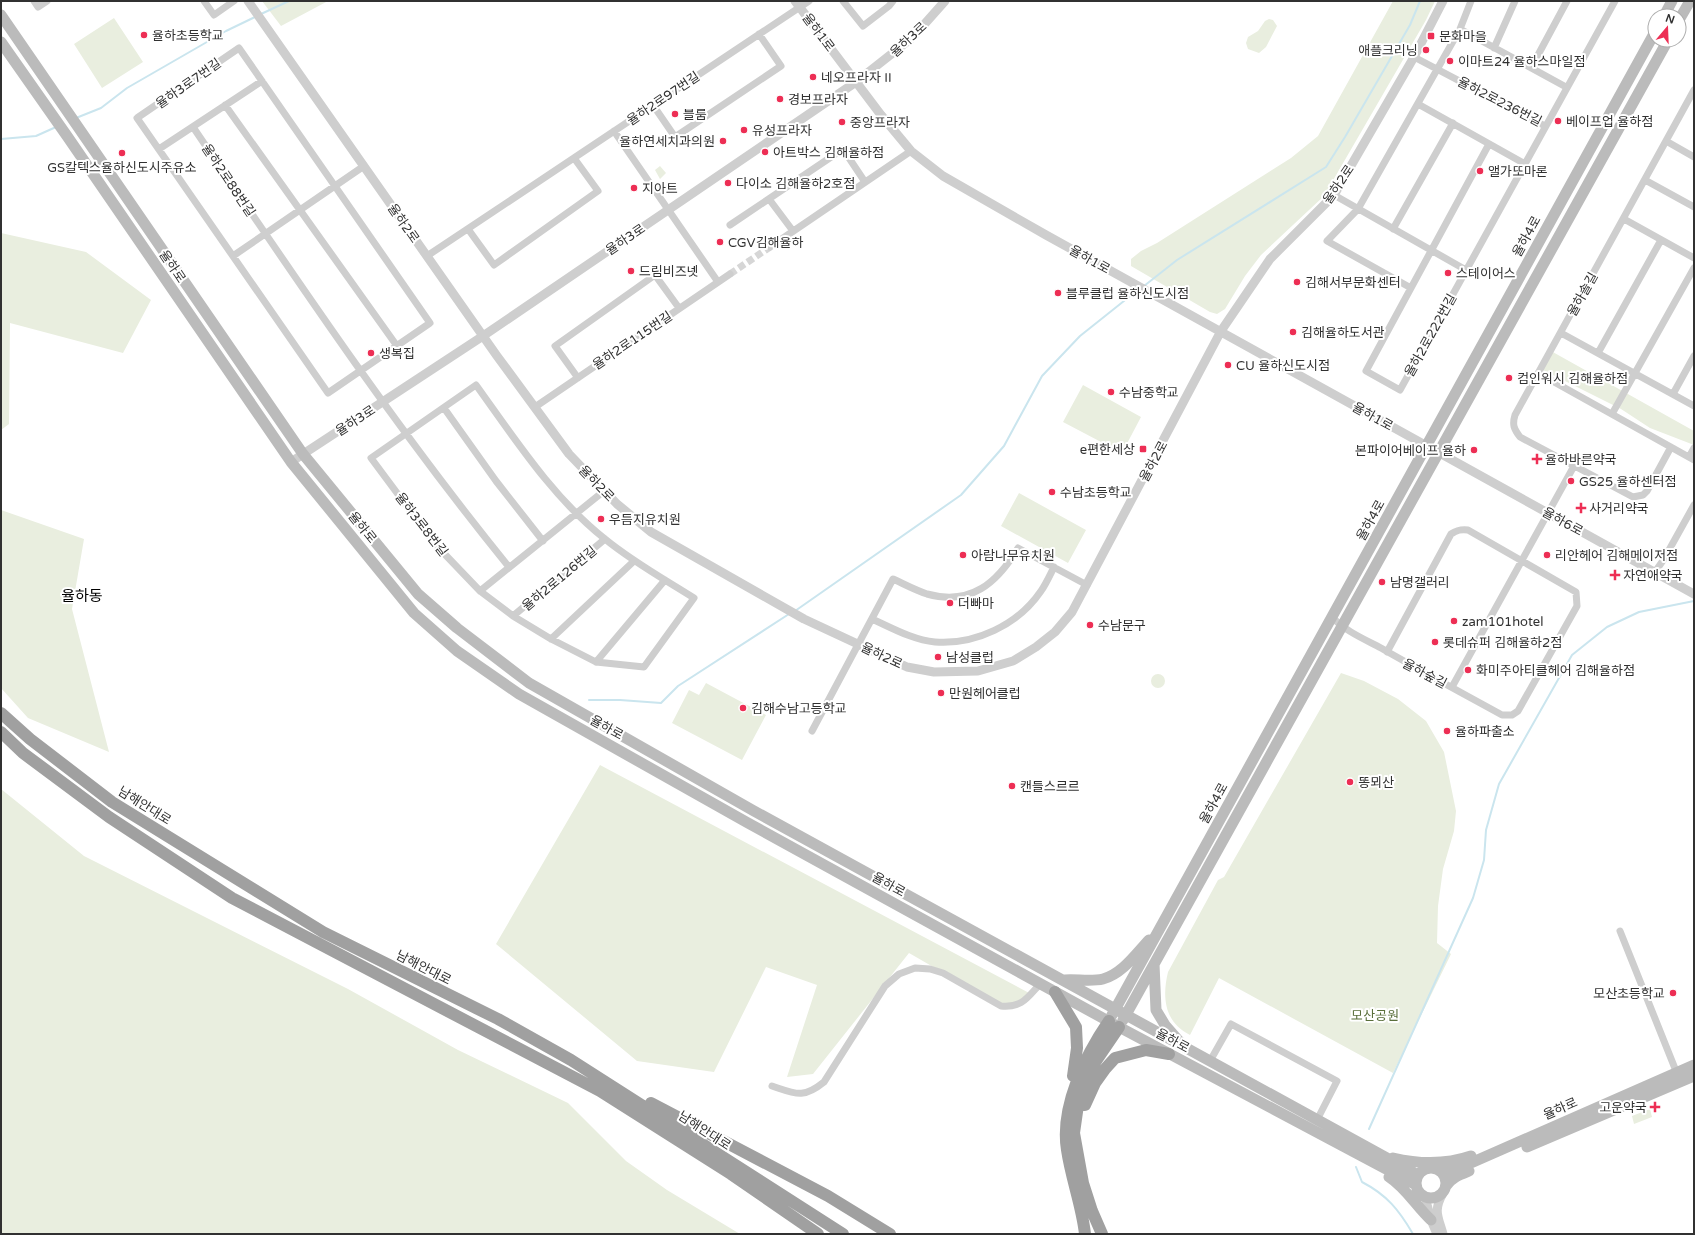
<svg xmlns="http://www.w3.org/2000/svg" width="1695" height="1235" font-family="'Varela Round','Noto Sans KR',sans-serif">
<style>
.green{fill:#e9eedf}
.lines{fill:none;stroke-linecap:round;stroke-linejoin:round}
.stream{stroke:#cae5ee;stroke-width:2}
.minor-tunnel{stroke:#d6d6d6;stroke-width:7;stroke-dasharray:7 3.5;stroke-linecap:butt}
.minor{stroke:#cecece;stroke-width:7}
.tertiary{stroke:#cecece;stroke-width:9}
.secondary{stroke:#bbb;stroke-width:11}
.trunk{stroke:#a0a0a0;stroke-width:12}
.poi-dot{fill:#ed2e54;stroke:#fff;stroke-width:1.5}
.labels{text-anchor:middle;stroke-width:4;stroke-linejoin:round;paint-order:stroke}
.street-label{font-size:13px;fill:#313131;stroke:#fff}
.poi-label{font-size:13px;fill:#313131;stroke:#fff;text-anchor:start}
.park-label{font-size:13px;fill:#5a6f3b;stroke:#fff}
.quarter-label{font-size:15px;fill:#000;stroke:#fff}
</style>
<rect width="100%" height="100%" fill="#fff"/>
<path class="green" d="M262,1H328L281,26Z
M1393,1H1435L1426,20L1324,196L1261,255L1245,276L1225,309L1217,314L1210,312L1131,266V259L1141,251L1157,243L1291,158L1318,136Z
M114,18L143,62L102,88L74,44Z
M1269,19L1273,20L1277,26L1266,47L1259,53L1248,49L1246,43L1248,37L1258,31L1265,21Z
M660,166L666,173L660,179L655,170Z
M1,233L86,252L151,300L123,353L10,323L9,424L1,430Z
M1551,351L1694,431V445L1650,428L1621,409L1541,369Z
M1083,385L1141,417L1122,453L1063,422Z
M1019,493L1086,530L1068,563L1001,526Z
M1,510L84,539L72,609L109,752L28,718L1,688Z
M1341,673L1364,681L1398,699L1426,721L1444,752L1456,811L1454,831L1443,869L1438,906L1437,943L1451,954L1393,1073L1219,978L1190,1035C1164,1022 1162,997 1168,972L1218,880L1224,877Z
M1151 681a7 7 0 1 1 14 0a7 7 0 1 1-14 0Z
M706,683L766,715L742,760L672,723L689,690L699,695Z
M600,765L1031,994L1023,1002L1001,1006L909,953L813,1074L787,1077L817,985L766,967L714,1072L637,1061L496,944Z
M1,789L84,856L348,989L458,1050L568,1103L626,1161L667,1190L740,1234H1Z
M1650,1109L1652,1117L1634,1124L1632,1116Z"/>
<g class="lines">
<path class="stream" d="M261,14L289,1
M76,118L101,108L127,88L226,31L255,17
M1,139L36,136L56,127
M1144,286L1177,260L1326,167L1345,137L1410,25L1420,1
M795,611L961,495L1004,446L1042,376L1080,336L1139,289
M589,700H620L661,703L678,686L789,614
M1369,1129L1473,898L1484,860L1486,830L1499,784L1572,655L1607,627L1639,612L1694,601
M1356,1167L1362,1182C1387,1195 1399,1210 1413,1234"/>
<path class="minor-tunnel" d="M730,274L770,247"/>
<path class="minor" d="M34,1L38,7L47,1
M204,1L214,15L234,1
M843,1L863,26L889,6L893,1
M1460,29L1566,87
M239,48L430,323L328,393L137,118Z
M1494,48L1515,1
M1414,57L1545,126
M1531,68L1567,1
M1418,104L1525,164
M225,105L397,346
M653,105L675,137L781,66L759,34
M193,127C294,276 395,427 509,567
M614,131L718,282
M1666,141L1694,157
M1489,144L1366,371L1400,390L1615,1
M159,149L262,81
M1645,180L1694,207
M1334,195L1466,270
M769,199L793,231
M1624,219L1694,258
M730,225L843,149L865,182
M468,229L494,265L598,191L574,158
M1393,229L1453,123
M770,247L911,151
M233,256L364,166
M427,256L809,1
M1411,288L1327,241L1358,209L1460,29L1471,1
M1561,333L1694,406
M1598,353L1661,240
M1538,373L1694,460
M578,378L555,346L655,275L679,308
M476,385C515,439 553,498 605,539C633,562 664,579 694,598L644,667L596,662L551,639L513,616L480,591L435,544L371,458Z
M1673,394L1694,356
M535,407L730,274
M444,408L496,481L543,541
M1612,414L1694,268
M1671,447L1647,491L1643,495L1633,497L1520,437C1514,429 1512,425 1515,415L1694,90
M1689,457L1694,448
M1655,572L1664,559L1694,505
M480,591L604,491
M513,616L605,539
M1332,617C1345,631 1364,639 1381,648C1421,671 1462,693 1502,715H1512L1518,711L1577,606L1576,592L1468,530C1461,529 1457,530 1451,534L1387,652
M872,619C892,628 913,640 935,642C975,645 1018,625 1041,591C1046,584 1050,575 1054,567
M551,639L634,561
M596,662L665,580
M1452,687L1574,466
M812,731L893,579C904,584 915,590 927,594C971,606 997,583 1018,548L1087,585
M1620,931L1678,1076
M1210,1061L1231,1024L1337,1081L1317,1120
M772,1086C796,1094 803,1099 824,1082L885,986L899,974L915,968L930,969L943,973L1001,1006C1022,1008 1027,998 1040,984"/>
<path class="tertiary" d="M248,1L497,356L569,454L617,504L651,532L804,619L907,667L934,672L978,671L1013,661L1036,647L1055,632L1072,612L1221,331L1270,259L1334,195L1414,57L1443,1
M795,1L881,115L911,151L943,176L1046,235L1694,594
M291,462L483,336L856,82L913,37L945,1
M1443,1193C1433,1211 1438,1216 1443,1234
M1425,1197L1431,1220L1437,1234"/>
<path class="secondary" d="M1,15L303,454L418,594L457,628L529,683L754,811L1418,1175
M1664,16L1672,1
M1679,20L1690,1
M1,42L67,136L291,462L414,613L457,651L519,694L748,823L1119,1027L1416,1185
M1154,964L1156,1010L1165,1025L1179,1041
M1065,980C1077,979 1091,982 1103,979C1122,974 1136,954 1149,940
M1112,1015L1655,32
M1123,1020L1668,40
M1527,1147L1694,1076
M1393,1158C1419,1164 1445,1165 1471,1156
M1416 1183a15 15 0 1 1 30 0a15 15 0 1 1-30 0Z
M1436,1169L1445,1170L1464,1166L1694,1065
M1389,1177C1406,1188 1416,1206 1431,1220
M1446,1186C1451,1178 1459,1175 1469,1171"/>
<path class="trunk" d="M1,713L30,739L112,802L323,932L498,1019L571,1060L843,1234
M1,732L23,753L109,817L232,898L600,1091L731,1174L818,1234
M1055,992L1076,1027L1077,1048L1073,1076
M651,1103L828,1196L890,1234
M1085,1105L1095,1083L1105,1069L1115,1058L1146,1050L1169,1054
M1085,1234C1082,1206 1071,1178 1067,1150C1060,1107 1085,1056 1109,1021
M1102,1234L1092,1211L1083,1183L1074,1133L1078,1105L1089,1071L1119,1027"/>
</g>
<g class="poi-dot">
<circle cx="144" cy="35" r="4"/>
<rect x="1427" y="32" width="8" height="8" rx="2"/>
<circle cx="1426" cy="50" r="4"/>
<circle cx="1450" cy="61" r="4"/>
<circle cx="813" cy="77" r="4"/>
<circle cx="780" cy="99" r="4"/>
<circle cx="675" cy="114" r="4"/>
<circle cx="1558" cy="121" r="4"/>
<circle cx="842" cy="122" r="4"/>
<circle cx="744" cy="130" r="4"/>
<circle cx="723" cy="141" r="4"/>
<circle cx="765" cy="152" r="4"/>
<circle cx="122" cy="153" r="4"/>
<circle cx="1480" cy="171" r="4"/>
<circle cx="728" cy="183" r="4"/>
<circle cx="634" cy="188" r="4"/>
<circle cx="720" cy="242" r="4"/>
<circle cx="631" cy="271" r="4"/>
<circle cx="1448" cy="273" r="4"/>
<circle cx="1297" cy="282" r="4"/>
<circle cx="1058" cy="293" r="4"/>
<circle cx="1293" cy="332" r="4"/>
<circle cx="371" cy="353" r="4"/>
<circle cx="1228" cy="365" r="4"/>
<circle cx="1509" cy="378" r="4"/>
<circle cx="1111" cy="392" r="4"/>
<rect x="1139" y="445" width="8" height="8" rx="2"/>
<circle cx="1474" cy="450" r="4"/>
<path d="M1535 453h4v4h4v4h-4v4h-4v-4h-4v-4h4z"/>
<circle cx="1571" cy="481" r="4"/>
<circle cx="1052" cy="492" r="4"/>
<path d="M1579 502h4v4h4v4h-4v4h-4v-4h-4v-4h4z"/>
<circle cx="601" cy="519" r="4"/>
<circle cx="963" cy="555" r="4"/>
<circle cx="1547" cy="555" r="4"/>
<path d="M1613 569h4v4h4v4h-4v4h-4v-4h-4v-4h4z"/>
<circle cx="1382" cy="582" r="4"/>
<circle cx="950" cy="603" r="4"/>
<circle cx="1454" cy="621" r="4"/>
<circle cx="1090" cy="625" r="4"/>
<circle cx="1435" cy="642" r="4"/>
<circle cx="938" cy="657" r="4"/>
<circle cx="1468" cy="670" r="4"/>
<circle cx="941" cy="693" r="4"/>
<circle cx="743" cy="708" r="4"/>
<circle cx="1447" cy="731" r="4"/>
<circle cx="1350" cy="782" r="4"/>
<circle cx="1012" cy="786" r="4"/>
<circle cx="1673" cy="993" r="4"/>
<path d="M1653 1101h4v4h4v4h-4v4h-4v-4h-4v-4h4z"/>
</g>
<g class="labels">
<g class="street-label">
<text transform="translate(819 32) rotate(53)" y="5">율하1로</text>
<text transform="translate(908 39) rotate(-43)" y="5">율하3로</text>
<text transform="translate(188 83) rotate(-35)" y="5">율하3로7번길</text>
<text transform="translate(663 98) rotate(-34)" y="5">율하2로97번길</text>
<text transform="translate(1500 101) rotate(27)" y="5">율하2로236번길</text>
<text transform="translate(229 180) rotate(56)" y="5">율하2로88번길</text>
<text transform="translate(1338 184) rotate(-56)" y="5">율하2로</text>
<text transform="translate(404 223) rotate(55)" y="5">율하2로</text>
<text transform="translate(1526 236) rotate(-61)" y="5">율하4로</text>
<text transform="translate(625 239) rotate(-34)" y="5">율하3로</text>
<text transform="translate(1090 259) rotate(29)" y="5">율하1로</text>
<text transform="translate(173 266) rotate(56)" y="5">율하로</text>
<text transform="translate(1582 294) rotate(-61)" y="5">율하솔길</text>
<text transform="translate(1430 335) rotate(-61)" y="5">율하2로222번길</text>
<text transform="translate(632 340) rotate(-34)" y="5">율하2로115번길</text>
<text transform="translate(1373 416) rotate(29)" y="5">율하1로</text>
<text transform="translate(355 420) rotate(-33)" y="5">율하3로</text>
<text transform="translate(1153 461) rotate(-62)" y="5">율하2로</text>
<text transform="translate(597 483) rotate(46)" y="5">율하2로</text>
<text transform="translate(1370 520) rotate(-61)" y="5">율하4로</text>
<text transform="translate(1563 521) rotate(29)" y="5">율하6로</text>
<text transform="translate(422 524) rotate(52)" y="5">율하3로8번길</text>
<text transform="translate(363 527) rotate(51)" y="5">율하로</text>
<text transform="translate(559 578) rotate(-40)" y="5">율하2로126번길</text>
<text transform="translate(882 655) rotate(25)" y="5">율하2로</text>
<text transform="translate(1425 673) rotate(28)" y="5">율하숲길</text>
<text transform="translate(607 727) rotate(29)" y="5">율하로</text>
<text transform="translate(1213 803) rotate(-61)" y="5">율하4로</text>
<text transform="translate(145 805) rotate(32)" y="5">남해안대로</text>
<text transform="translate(889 884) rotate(29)" y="5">율하로</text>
<text transform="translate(424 967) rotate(27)" y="5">남해안대로</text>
<text transform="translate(1173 1040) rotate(28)" y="5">율하로</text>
<text transform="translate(1560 1108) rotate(-24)" y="5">율하로</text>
<text transform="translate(705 1130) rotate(33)" y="5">남해안대로</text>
</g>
<g class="poi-label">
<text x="152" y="40">율하초등학교</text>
<text x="1439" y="41">문화마을</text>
<text x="1418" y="55" text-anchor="end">애플크리닝</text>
<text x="1458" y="66">이마트24 율하스마일점</text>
<text x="821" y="82">네오프라자 II</text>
<text x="788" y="104">경보프라자</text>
<text x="683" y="119">블룸</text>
<text x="1566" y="126">베이프업 율하점</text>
<text x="850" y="127">중앙프라자</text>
<text x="752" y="135">유성프라자</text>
<text x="715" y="146" text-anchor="end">율하연세치과의원</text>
<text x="773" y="157">아트박스 김해율하점</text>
<text x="122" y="172" text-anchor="middle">GS칼텍스율하신도시주유소</text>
<text x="1488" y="176">앨가또마론</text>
<text x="736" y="188">다이소 김해율하2호점</text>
<text x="642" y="193">지아트</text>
<text x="728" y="247">CGV김해율하</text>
<text x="639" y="276">드림비즈넷</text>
<text x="1456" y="278">스테이어스</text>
<text x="1305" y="287">김해서부문화센터</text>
<text x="1066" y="298">블루클럽 율하신도시점</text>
<text x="1301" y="337">김해율하도서관</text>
<text x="379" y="358">생복집</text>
<text x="1236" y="370">CU 율하신도시점</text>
<text x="1517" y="383">컴인워시 김해율하점</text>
<text x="1119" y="397">수남중학교</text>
<text x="1135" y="454" text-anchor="end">e편한세상</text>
<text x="1466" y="455" text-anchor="end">본파이어베이프 율하</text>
<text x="1545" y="464">율하바른약국</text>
<text x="1579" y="486">GS25 율하센터점</text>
<text x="1060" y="497">수남초등학교</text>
<text x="1589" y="513">사거리약국</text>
<text x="609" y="524">우듬지유치원</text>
<text x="971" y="560">아람나무유치원</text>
<text x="1555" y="560">리안헤어 김해메이저점</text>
<text x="1623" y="580">자연애약국</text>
<text x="1390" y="587">남명갤러리</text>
<text x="958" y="608">더빠마</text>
<text x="1462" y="626">zam101hotel</text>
<text x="1098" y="630">수남문구</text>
<text x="1443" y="647">롯데슈퍼 김해율하2점</text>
<text x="946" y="662">남성클럽</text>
<text x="1476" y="675">화미주아티클헤어 김해율하점</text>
<text x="949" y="698">만원헤어클럽</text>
<text x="751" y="713">김해수남고등학교</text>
<text x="1455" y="736">율하파출소</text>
<text x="1358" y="787">똥뫼산</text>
<text x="1020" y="791">캔들스르르</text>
<text x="1665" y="998" text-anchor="end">모산초등학교</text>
<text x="1647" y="1112" text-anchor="end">고운약국</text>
</g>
<g class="park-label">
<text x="1375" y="1020">모산공원</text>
</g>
<g class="quarter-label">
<text x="82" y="601">율하동</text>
</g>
</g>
<rect width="1695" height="1235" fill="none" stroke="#313131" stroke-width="4"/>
<g transform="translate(1667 28) rotate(19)"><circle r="19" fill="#ffffff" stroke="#adadad"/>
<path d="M0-3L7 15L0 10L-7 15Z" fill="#ed2e54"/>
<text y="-6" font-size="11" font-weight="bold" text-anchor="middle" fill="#313131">N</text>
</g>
</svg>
